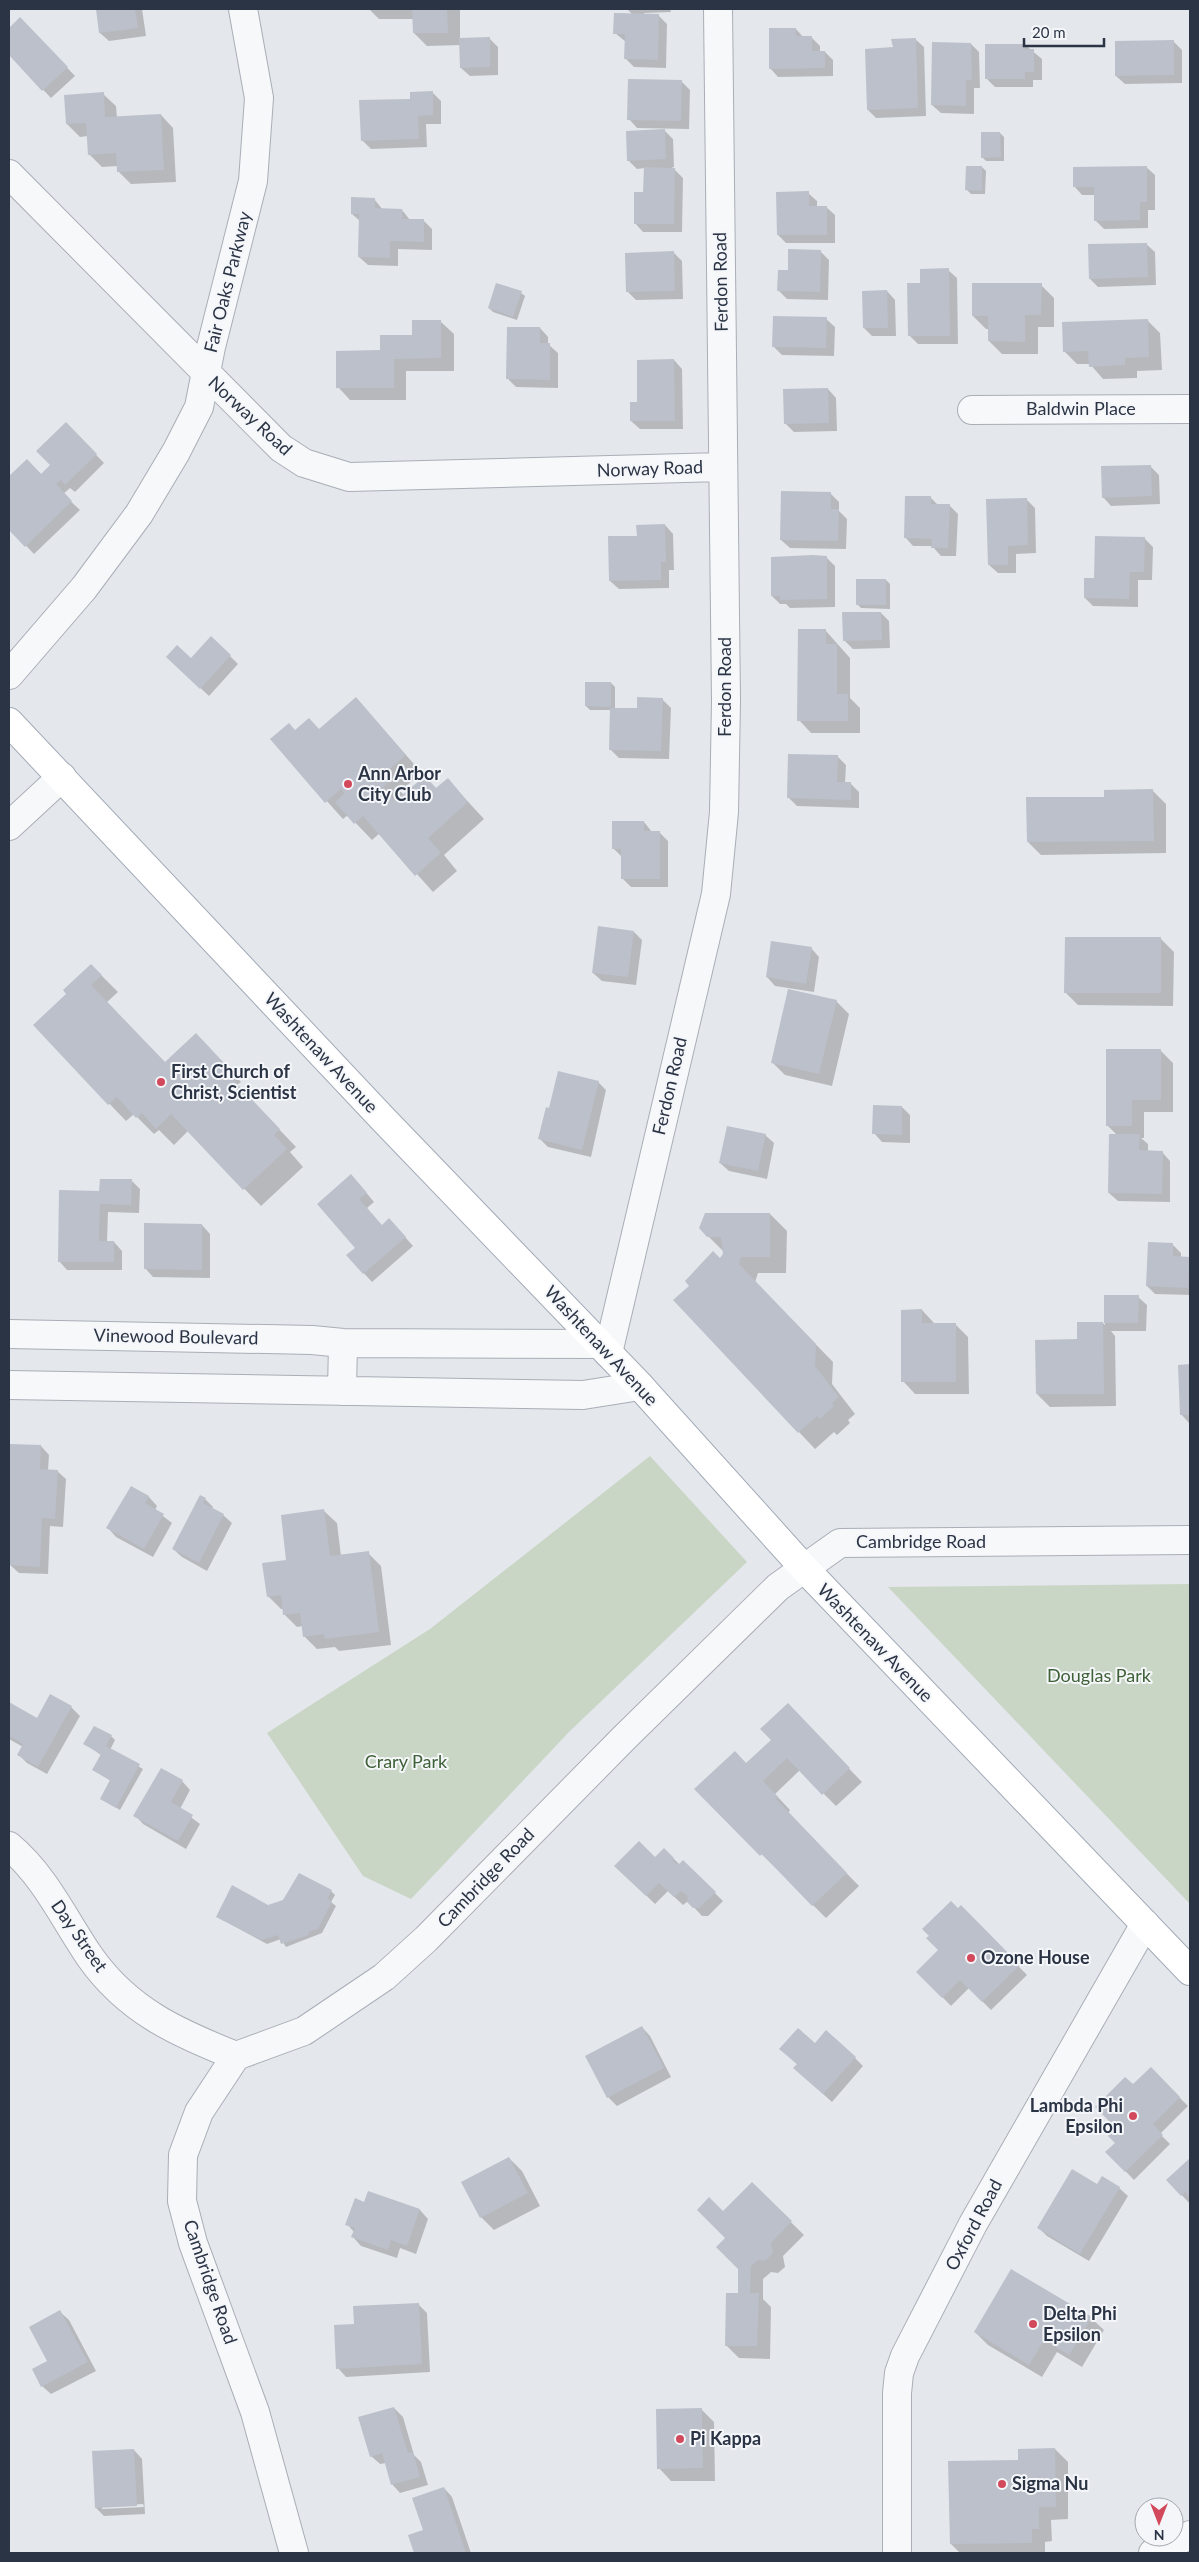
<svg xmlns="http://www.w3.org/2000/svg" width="1199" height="2562" font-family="Lato,sans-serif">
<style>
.green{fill:#c9d6c5}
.shadow{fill:#0003;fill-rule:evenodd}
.building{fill:#bbc0ca}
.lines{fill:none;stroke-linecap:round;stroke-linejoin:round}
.minor-casing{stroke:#a9aeb7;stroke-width:30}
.tertiary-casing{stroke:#a9aeb7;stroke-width:30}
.primary-casing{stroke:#a3abb8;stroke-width:30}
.minor{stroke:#f7f8fa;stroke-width:28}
.tertiary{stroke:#f7f8fa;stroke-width:28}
.primary{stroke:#fff;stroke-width:28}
.poi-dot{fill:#d1495b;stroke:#f4f6f9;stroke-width:2}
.labels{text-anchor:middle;stroke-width:4;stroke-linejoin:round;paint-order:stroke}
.street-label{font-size:18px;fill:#2b3445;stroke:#f4f6f9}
.poi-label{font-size:18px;font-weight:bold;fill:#2b3445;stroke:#f4f6f9;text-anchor:start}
.park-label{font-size:18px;fill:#3f6138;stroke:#f4f6f9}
</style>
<rect width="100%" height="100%" fill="#e4e7ec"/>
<path class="green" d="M650,1456L747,1562L570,1731L411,1899L363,1876L267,1733L430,1629Z
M1190,1584V1904L888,1587Z"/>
<path class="shadow" d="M97,9H142L146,36L109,41L100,33Z
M369,9H460V39L489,38L498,47V75L470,76L461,68V45L427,46L414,33V19H379Z
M627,9H670L671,12L644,13V15H658L667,24L666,68L634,67L626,59V42L615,33L633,15Z
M20,18L75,76L51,98L9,54V29Z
M796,29L804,38H812L820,46V52H825L833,60V76L778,77L770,68Z
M915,39L924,47L926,116L876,118L868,110L894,49Z
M1173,41L1182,50V83L1125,84L1116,76Z
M971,44L979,52L980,88H974V114L941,113L932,105Z
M1025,45L1042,59V80H1033V87H995L986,78Z
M681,81L690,90L689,129L637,128L629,119Z
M432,92L441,101V124H426L427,147L371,149L362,140L412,100Z
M103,94L116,106L117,118L161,115L173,128L176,182L131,184L118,171V166L102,167L89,154L88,136L80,137L67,124Z
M663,129L673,139L674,167H672L683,178L682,232H643L635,223L645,194V168L637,169L628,160Z
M1000,133L1004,137V161H986L982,157Z
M982,167L986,171L985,194H971L967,190Z
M1146,167L1155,175V210H1148V228L1104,229L1096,221L1095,195H1082L1074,186Z
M808,193L817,201V207H826L835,215V243H786L778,235Z
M374,199L383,210H402L410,220L424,221L432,229V250L398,249V266L368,265L359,257L360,221L352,214Z
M1146,244L1155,252L1156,285L1098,287L1090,279Z
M820,251L829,260L828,300L787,299L779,291L789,271Z
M673,252L682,261L683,299L636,300L627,291Z
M948,270L957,278L958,344H918L909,335L922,284Z
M1041,285L1054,298V327H1038V354H1002L989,341V329H986L973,316Z
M887,291L895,300L896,336H872L864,328Z
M521,293L525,296L517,320L493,312L489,308Z
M826,319L835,327L834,356L782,355L773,346Z
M1147,320L1160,333L1162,370L1137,371V378L1103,379L1090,364H1077L1064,351Z
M441,322L454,334V371H406V400H350L338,387L382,351Z
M540,328L548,337V344L558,353V388L516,387L508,379Z
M674,360L682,369L683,429H640L631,421L638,403Z
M828,389L836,398L837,431L794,432L785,423Z
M66,424L104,463L75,492L70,488L63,494L80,510L34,554L9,528V478L27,460L42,475L52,465Z
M1150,466L1159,475L1160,504L1111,506L1103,497Z
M830,493L839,502V511L847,519L846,549L790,548L781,540Z
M931,498L938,505H949L958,514L956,556H941L932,546H913L905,537Z
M1026,499L1035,508L1036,553L1016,554V573H998L989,565Z
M665,525L673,534L674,570H669V588L619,589L610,581L638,537Z
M1144,538L1153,547L1152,580H1138V607L1093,606L1085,598L1096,580Z
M826,557L835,566V607L790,608L786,604H780L772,596Z
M886,580L890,584V609L861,608L857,604Z
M881,613L889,621L890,648L853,649L844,640Z
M826,631L850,658V698L860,708V733H811L799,720Z
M230,656L238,664L209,696L176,665L191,660Z
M611,683L615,687V709H638L662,699L671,708L669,759L619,758L610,749L612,710H590L586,706Z
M356,699L422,773L400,791L404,795L437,789L448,780L484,819L444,855L457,871L433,892L380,833L372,840L348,815L343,819L271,739L296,731L320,730Z
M837,756L846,765L845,783L851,784L859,792V808L797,806L788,797Z
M1153,791L1166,804V853L1041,855L1028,842L1105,798Z
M644,822L652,832H659L668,841V887H631L623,879L622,857L613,848Z
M634,932L642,940L636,985L602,981L593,973Z
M1161,939L1174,952L1173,1006L1078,1005L1065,992Z
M811,948L819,957L814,992L775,986L767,977Z
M91,965L118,992L107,1002L165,1064L212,1052L241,1082L237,1085L296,1147L290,1152L303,1167L261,1206L188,1131L174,1145L159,1130L154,1134L134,1114L126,1121L34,1025L68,994Z
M836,1001L849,1014L832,1086L785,1075L772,1062Z
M1160,1050L1173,1063V1112H1144V1138H1141L1148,1144V1152H1162L1170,1161V1202L1118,1201L1109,1193L1117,1135L1107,1125Z
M598,1082L606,1090L591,1157L548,1147L539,1138L550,1110Z
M902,1107L910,1115V1143L882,1142L874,1133Z
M765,1135L774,1143L767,1179L729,1171L720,1163Z
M131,1180L140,1189L139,1213L108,1212L107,1242H114L122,1251V1270H67L59,1261L100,1193Z
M359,1184L374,1202L367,1208L382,1226L398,1229L413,1246L372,1282L348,1256L357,1248Z
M770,1214L787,1231L786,1273H758L755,1282L833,1362L832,1384L855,1414L848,1420L850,1423L837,1435L834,1432L815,1449L799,1432L720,1260L724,1252L700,1228Z
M202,1225L210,1234V1278L153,1277L145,1268Z
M1173,1245L1181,1253V1257L1190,1259V1295L1155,1294L1147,1286Z
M1106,1296L1138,1297L1147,1305L1146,1331H1111L1115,1336L1116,1406L1050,1407L1037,1394L1078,1341L1103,1323L1105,1325Z
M922,1310L934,1323L956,1325L968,1337L969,1394H915L903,1381Z
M1190,1365V1423H1189L1181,1414L1179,1366Z
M11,1445L41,1446L49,1455L48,1470L57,1471L66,1479L63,1527L50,1526L48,1574L19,1573L10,1565L12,1534L9,1531V1497Z
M131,1487L149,1497L157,1506L155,1510L172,1523L153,1557L116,1537L108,1528Z
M205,1499L213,1507L212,1509L223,1515L232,1523L207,1571L182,1557L173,1549Z
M324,1511L337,1523L341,1556L368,1553L381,1566L391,1645L339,1651L335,1647L317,1649L304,1636L303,1626L297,1627L284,1614V1609H281L268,1596L288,1561Z
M9,1704L37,1719L71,1707L80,1716L47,1774L27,1763L19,1755L23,1747L9,1739Z
M800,1718L862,1782L836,1806L800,1770L775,1794L790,1810L788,1813L859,1886L826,1918L696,1789L747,1764Z
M111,1736L115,1740L110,1750L143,1769L120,1810L101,1798L111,1781L93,1770L101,1755L85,1744Z
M182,1781L190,1790L180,1809L200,1824L186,1849L143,1824L135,1815Z
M664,1849L680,1865L683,1862L723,1901L708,1916H702L688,1901L683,1905L668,1891L655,1904L616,1866L655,1859Z
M331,1891L335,1895L331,1902L336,1906L322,1933L286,1947L281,1939L267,1944L217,1917Z
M961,1907L1027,1975L991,2010L969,1988L951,2006L918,1972L940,1950Z
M642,2027L650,2036L671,2077L617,2106L608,2097Z
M815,2044L855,2058L863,2066L832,2102L803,2076L798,2065L789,2057Z
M1151,2069L1188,2106L1160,2134L1170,2144L1134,2180L1107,2152L1117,2143L1118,2128L1133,2086Z
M509,2158L522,2171L540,2206L494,2230L481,2217Z
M1190,2160V2204L1168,2180Z
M752,2184L804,2235L783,2256L785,2267L778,2273L771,2272L763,2279V2299L771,2307L770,2359L739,2358L726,2345L739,2294V2269L726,2238L723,2213Z
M1098,2185L1119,2188L1128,2196L1089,2261L1047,2236L1039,2228Z
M365,2203L420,2210L428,2219L416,2254L400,2248L397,2258L361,2246L353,2237L354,2232L347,2224Z
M418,2304L427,2313L430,2372L346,2377L338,2368Z
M60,2312L69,2320L96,2371L51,2394L42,2386Z
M1091,2318L1104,2330L1082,2367L1057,2352L1042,2377L988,2345L975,2332Z
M394,2408L403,2417L414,2455L421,2462L428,2485L400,2493L392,2484L386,2463L380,2464L371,2456Z
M701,2409L714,2422L715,2481H671L659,2468Z
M1055,2449L1068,2462V2519L1051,2520L1052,2541L1045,2542V2553H960L951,2544L1019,2461Z
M134,2450L142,2459L145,2514L104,2516L96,2508ZM143,2504L144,2507L102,2509V2507Z
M444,2488L452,2497L471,2553H416L410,2536L424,2531Z"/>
<path class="building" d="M96,9H135L138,28L99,33Z
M412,9H447L448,33H413Z
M614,13L659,14L658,60L624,59L625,34H613Z
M20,17L68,67L42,91L9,55V28Z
M769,28H796V36H812V51H825V68L769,69Z
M490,37V67L460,68L459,38Z
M916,38L918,108L867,110L865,49L893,47L891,39Z
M1174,40V75L1115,76V41Z
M932,42L971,43L972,80H966V106L931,105Z
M985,44H1025V49H1034V72H1025V79H985Z
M628,79L682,80L681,121L627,120Z
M433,91V115L418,116L419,139L361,141L359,100L410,99V92Z
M104,92L105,117L161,114L164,170L117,172L116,153L88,155L86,123L66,124L64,95Z
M665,129L666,159L627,161L626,131Z
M981,132H1000L1001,157L981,158Z
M966,166H982V191L965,190Z
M1147,166V202H1140V220L1094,221V187H1073V167Z
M644,167L675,168L674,224H634V192H643Z
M809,191V206H827V235H777L776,192Z
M351,197L375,198V208L402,209V219H424V242L390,241V258L358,257L359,214H351Z
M1147,243L1148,277L1089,279L1088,244Z
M788,249L821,250L820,292L777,291L778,270H788Z
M674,251L675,291L626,292L625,253Z
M949,268L950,336H908L907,283H920V269Z
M496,283L522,291L513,317L488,308Z
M972,283H1042L1041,315H1025V342L988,341V316H972Z
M887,290L888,328H863L862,291Z
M773,316L827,317L826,348L772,347Z
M1148,319L1149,357L1125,358V365L1089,367L1088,351L1063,352L1062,322Z
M412,320H441V358L394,359V388H336V351L380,350V335H412Z
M507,327H540V343H550V380L506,379Z
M674,359L675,421H630V402H637V360Z
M828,388L829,423L784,424L783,389Z
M66,422L97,454L65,485L61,480L56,484L72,501L25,547L9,530V476L27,459L41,474L50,465L36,451Z
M1151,465L1152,496L1102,498L1101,466Z
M781,491L831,492V509H839L838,541L780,540Z
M905,496H931V504H950L948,548H931L932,539L904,538Z
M1027,498L1028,545L1008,546V565H988L986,499Z
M665,524L666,562H661V580L609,581L608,536H637L636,525Z
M1095,536L1145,537L1144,572H1130L1129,599L1084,598V578H1094Z
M812,555L827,556V599L780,600V596H771V557Z
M856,579H886V605H856Z
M842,612H881L882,640L843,641Z
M798,629H826V644H837V694H848V721H797Z
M211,636L231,655L200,689L166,657L177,645L191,658Z
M585,682H611V707L585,706Z
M356,697L406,755L384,774L390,781L383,787L395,801L425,776L436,788L448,778L468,802L428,838L441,853L415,876L363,816L354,824L335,802L345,793L341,789L325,803L270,739L289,723L295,730L309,718L319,729Z
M637,697L663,698L661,751L609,750L610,708H637Z
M788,754L838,755L837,782H851V800L787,798Z
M1153,789L1154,841L1027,842L1026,797H1104V790Z
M612,821H644V831H660V879H621V849H612Z
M598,926L634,931L628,977L592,973Z
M1065,937H1161V993H1064Z
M771,941L812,947L806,984L766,977Z
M91,964L102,975L91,985L165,1062L196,1033L225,1064L221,1067L280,1129L274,1135L287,1149L243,1190L171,1114L156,1129L142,1113L136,1118L117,1097L108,1105L33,1025L66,994L63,990Z
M788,989L837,1000L819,1074L771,1063Z
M1106,1049H1161V1100H1132V1126H1106Z
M558,1071L599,1081L582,1150L538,1139L546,1107L549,1108Z
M873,1105L902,1106V1135L872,1134Z
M727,1126L766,1134L758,1171L719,1163Z
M1109,1134H1140L1139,1150L1163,1151L1162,1194L1108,1193Z
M351,1174L367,1193L359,1199L382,1225L389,1218L406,1237L363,1274L346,1255L355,1248L317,1204Z
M100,1179H132L131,1205L100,1204L99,1241H114V1262H58L59,1190L99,1191Z
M705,1213H770V1257H741L739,1264L816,1344L815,1366L839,1397L832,1403L834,1406L820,1419L817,1416L798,1433L673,1300L689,1286L685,1281L713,1251L720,1258L723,1254L721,1237H707L699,1228Z
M144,1223L202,1224V1270L144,1269Z
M1148,1242L1173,1243V1256L1190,1257L1188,1288L1146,1286Z
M1104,1295H1139L1138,1323H1104Z
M922,1309V1323H956V1382H901V1310Z
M1077,1322H1103L1104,1394H1036L1035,1340L1077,1339Z
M1190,1364V1415H1180L1178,1365Z
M10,1444L41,1445L40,1469L58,1470L55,1519L42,1518L40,1567L9,1565Z
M131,1486L149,1496L145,1503L164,1514L144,1549L106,1528Z
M200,1495L206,1498L203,1503L224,1514L199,1563L172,1549Z
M324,1509L330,1556L369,1551L379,1632L325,1639L324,1634L303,1637L300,1613L283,1615L281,1595L267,1597L262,1563L286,1560L281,1515Z
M50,1694L72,1706L38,1767L17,1755L23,1744L9,1736V1702L37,1718Z
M788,1703L850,1768L822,1795L787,1758L763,1781L778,1797L776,1799L847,1873L812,1906L762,1854L760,1856L694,1789L735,1751L746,1763L771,1740L760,1729Z
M94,1726L112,1735L106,1746L140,1764L116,1808L100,1799L110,1780L92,1770L101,1754L83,1744Z
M161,1768L183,1780L171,1802L193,1815L178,1841L133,1816Z
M639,1841L655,1857L664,1848L674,1858L672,1860L678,1865L683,1860L716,1892L699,1908H693L687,1902L688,1897L681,1891L674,1897L659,1883L646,1896L614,1866Z
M299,1873L332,1890L327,1899L332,1901L318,1929L308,1932L309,1935L281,1944L278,1935L262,1940L216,1917L232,1885L268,1905L283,1900Z
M951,1901L958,1908L961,1905L1020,1965L982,2002L960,1980L942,1998L916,1972L938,1950L926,1938L929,1936L922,1929Z
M642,2026L664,2068L607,2098L585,2056Z
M798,2028L815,2043L826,2030L856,2057L823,2094L793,2068L797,2064L779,2049Z
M1151,2067L1180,2097L1153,2124L1163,2135L1125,2172L1105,2152L1115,2143L1108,2136L1116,2128L1095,2107L1125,2077L1133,2084Z
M509,2157L528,2193L480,2218L461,2182Z
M1190,2158V2198L1185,2192L1181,2196L1166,2180Z
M1072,2169L1097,2184L1102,2176L1120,2187L1080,2254L1037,2228Z
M752,2182L792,2221L771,2243L773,2253L765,2261L758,2260L751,2266L750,2293H759L757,2346H725L726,2293H738V2269L716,2247L725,2238L697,2210L709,2197L723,2211Z
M368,2191L420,2209L407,2246L391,2240L388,2250L351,2237L355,2228L345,2225L355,2198L364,2202Z
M1011,2269L1092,2317L1069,2355L1044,2340L1029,2365L974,2332Z
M419,2303L422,2364L336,2369L334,2325L354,2324L353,2306Z
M60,2310L88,2362L41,2387L32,2369L47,2361L29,2327Z
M394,2407L408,2453L413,2452L420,2477L391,2485L382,2453L370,2457L358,2417Z
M702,2408L703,2468L657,2469L656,2409Z
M1055,2448L1056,2507H1039V2529H1032V2543L950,2544L948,2461L1018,2460V2449Z
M134,2449L137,2506L95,2508L92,2451Z
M444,2487L466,2553H414L408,2535L423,2530L412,2498Z"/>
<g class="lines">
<defs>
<path id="minor" d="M9,174L281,448L304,463L349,477L722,467
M972,410L1190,409
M9,675L84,588L139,514L176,452L199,407L211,347L253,181L259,98L243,9
M9,826L62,777
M9,1334L312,1340L343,1343L601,1344
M608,1353L716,894L724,812L726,701L718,9
M9,1385L583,1395L640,1386
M342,1391L343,1343
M9,1846C45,1876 64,1919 90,1957C128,2011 178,2033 236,2056
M294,2553L255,2412L193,2243L182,2201L183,2155L199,2112L236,2056L304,2031L384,1977L426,1939L624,1738L778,1587L840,1543L1190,1540
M897,2553V2393L899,2373L905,2356L973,2224L1145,1924"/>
<path id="tertiary" d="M1153,2553L1190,2535"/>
<path id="primary" d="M9,722L383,1119L640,1386L803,1567L1190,1971"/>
</defs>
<use href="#minor" class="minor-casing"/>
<use href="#tertiary" class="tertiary-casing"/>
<use href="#primary" class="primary-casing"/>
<use href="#minor" class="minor"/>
<use href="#tertiary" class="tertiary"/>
<use href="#primary" class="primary"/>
</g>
<g class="poi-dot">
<circle cx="348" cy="784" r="5"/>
<circle cx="161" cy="1082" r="5"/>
<circle cx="971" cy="1958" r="5"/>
<circle cx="1133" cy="2116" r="5"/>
<circle cx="1033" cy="2324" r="5"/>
<circle cx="680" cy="2439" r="5"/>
<circle cx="1002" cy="2484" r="5"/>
</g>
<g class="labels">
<g class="street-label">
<text transform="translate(228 282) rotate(-76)" y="6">Fair Oaks Parkway</text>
<text transform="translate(721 282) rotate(-91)" y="6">Ferdon Road</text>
<text x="1081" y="415">Baldwin Place</text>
<text transform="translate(250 416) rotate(43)" y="6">Norway Road</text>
<text transform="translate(650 469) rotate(-2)" y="6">Norway Road</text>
<text transform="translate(725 687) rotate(-90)" y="6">Ferdon Road</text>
<text transform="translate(321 1053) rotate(47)" y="6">Washtenaw Avenue</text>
<text transform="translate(670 1086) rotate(-77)" y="6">Ferdon Road</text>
<text transform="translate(176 1337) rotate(1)" y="6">Vinewood Boulevard</text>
<text transform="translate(601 1346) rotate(47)" y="6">Washtenaw Avenue</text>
<text x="921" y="1548">Cambridge Road</text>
<text transform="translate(875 1643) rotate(46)" y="6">Washtenaw Avenue</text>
<text transform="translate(486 1878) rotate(-46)" y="6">Cambridge Road</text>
<text transform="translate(79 1936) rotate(55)" y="6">Day Street</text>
<text transform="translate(974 2225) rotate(-62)" y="6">Oxford Road</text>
<text transform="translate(210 2282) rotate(71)" y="6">Cambridge Road</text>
</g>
<g class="poi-label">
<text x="358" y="780">Ann Arbor<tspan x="358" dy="21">City Club</tspan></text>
<text x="171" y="1078">First Church of<tspan x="171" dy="21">Christ, Scientist</tspan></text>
<text x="981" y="1964">Ozone House</text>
<text x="1123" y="2112" text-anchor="end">Lambda Phi<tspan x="1123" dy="21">Epsilon</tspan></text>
<text x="1043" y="2320">Delta Phi<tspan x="1043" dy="21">Epsilon</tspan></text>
<text x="690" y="2445">Pi Kappa</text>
<text x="1012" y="2490">Sigma Nu</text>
</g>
<g class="park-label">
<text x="1099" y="1682">Douglas Park</text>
<text x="406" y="1768">Crary Park</text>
</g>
</g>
<rect width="1199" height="2562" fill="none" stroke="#2b3445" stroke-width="20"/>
<g transform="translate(1159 2522) rotate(180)"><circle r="24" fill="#f4f6f9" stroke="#a4a8b1"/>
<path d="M0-4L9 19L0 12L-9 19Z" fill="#d1495b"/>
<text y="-8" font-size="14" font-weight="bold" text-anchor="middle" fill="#2b3445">N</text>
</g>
<path d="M1024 38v8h80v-8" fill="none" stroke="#2b3445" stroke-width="2.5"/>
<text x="1032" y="38" font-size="15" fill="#2b3445" stroke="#f4f6f9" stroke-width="4" paint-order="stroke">20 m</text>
</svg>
